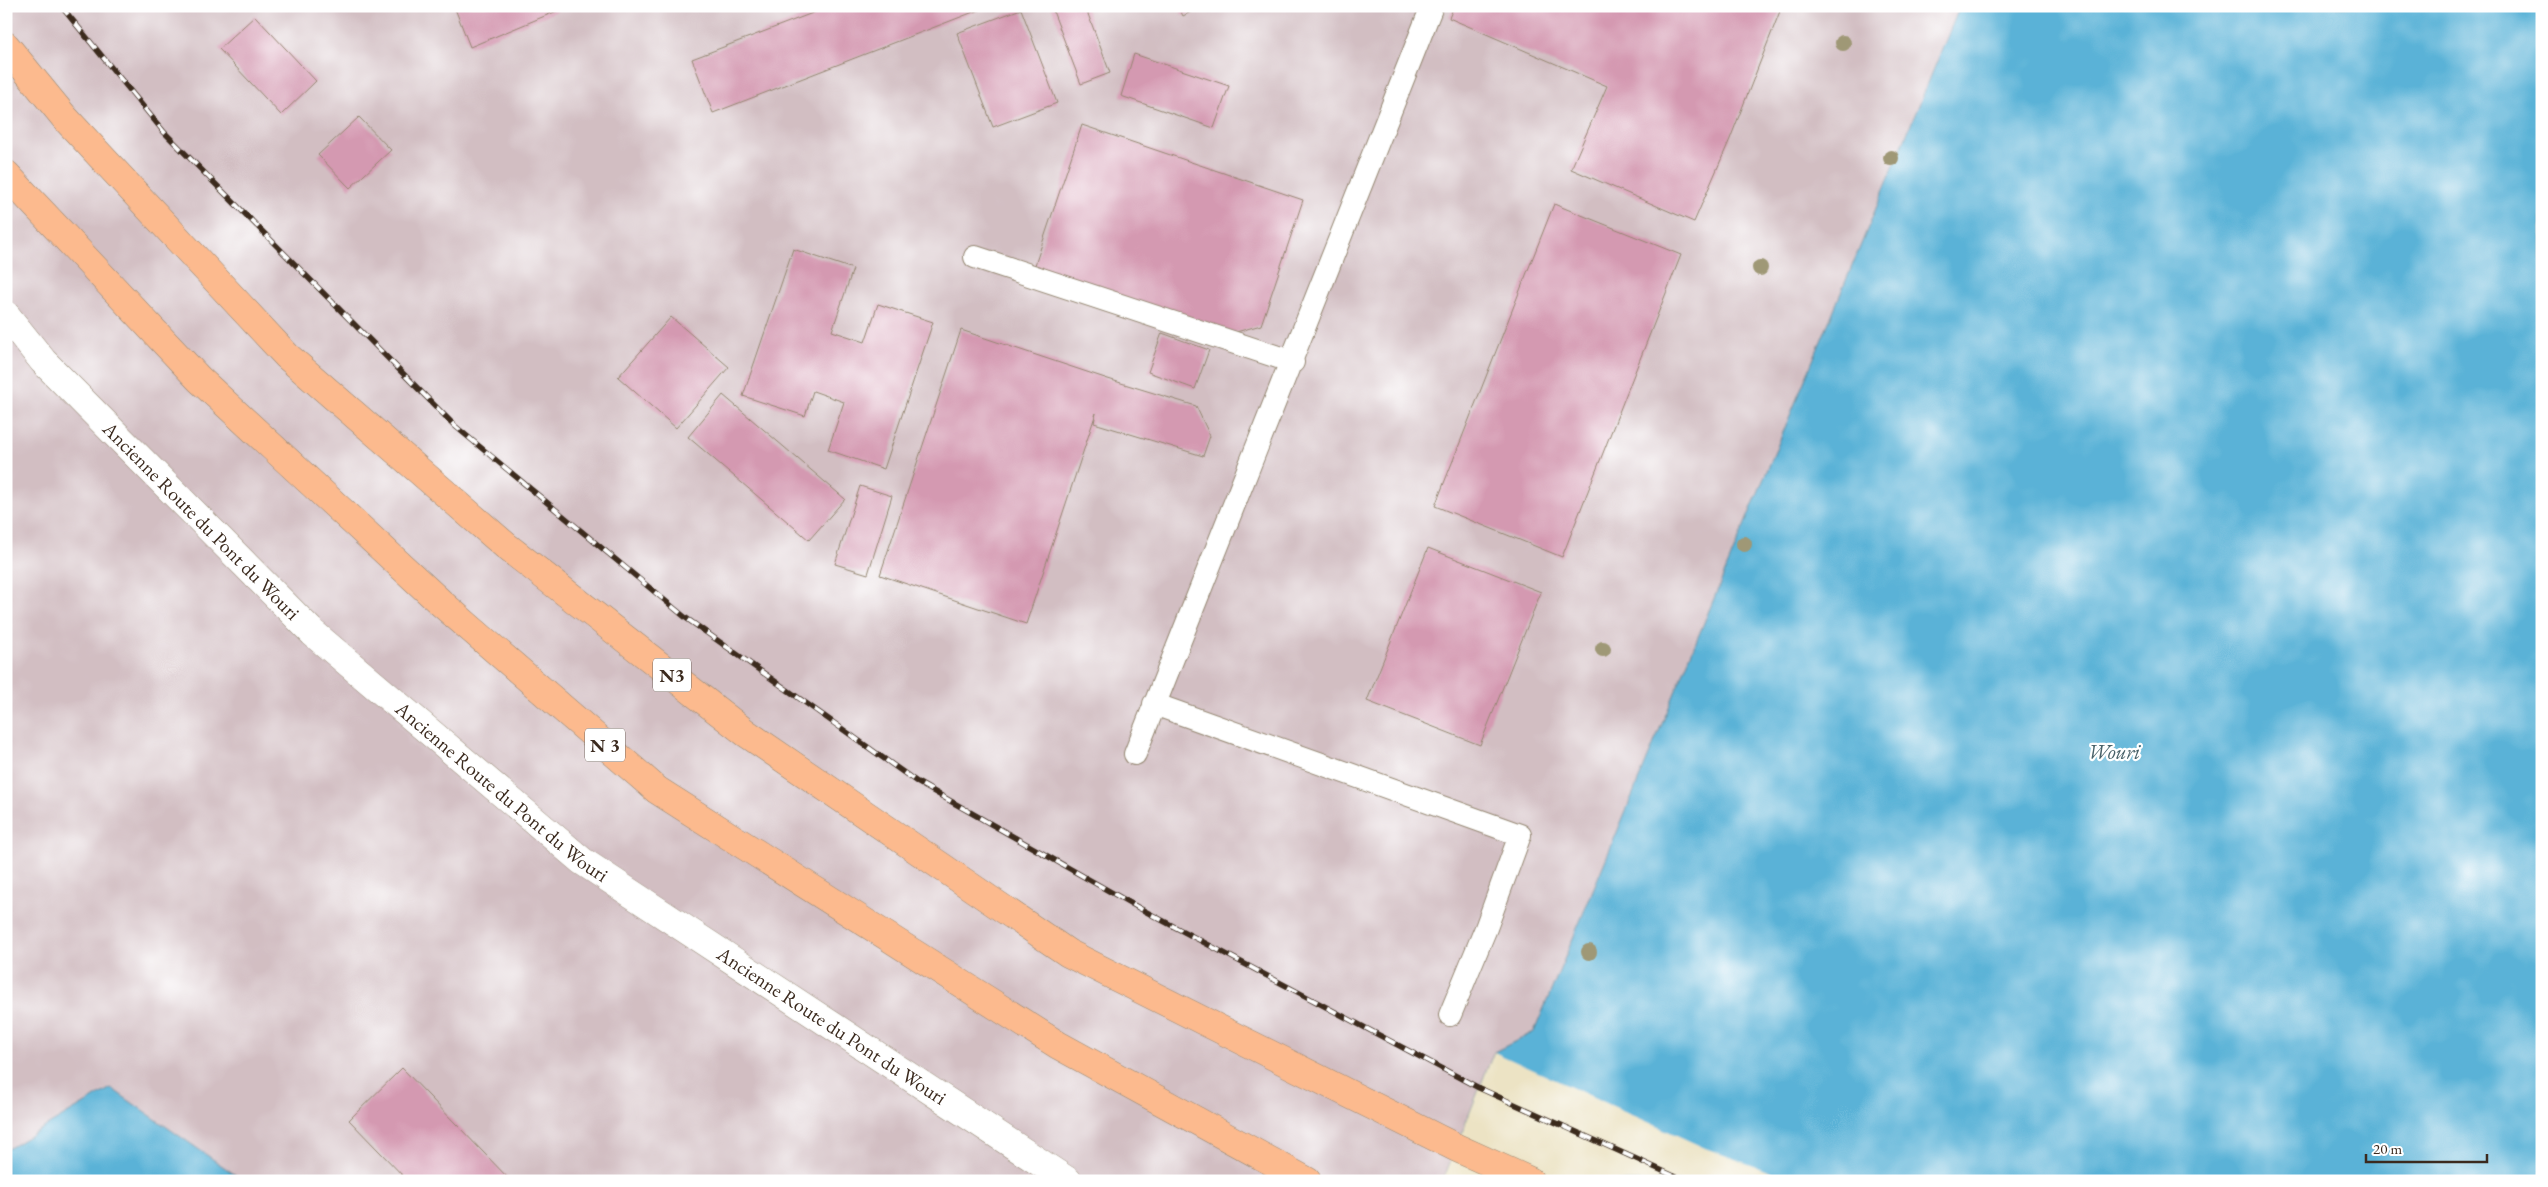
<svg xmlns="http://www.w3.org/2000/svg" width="2548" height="1187" font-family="'EB Garamond',serif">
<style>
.industrial{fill:#d2bec2}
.water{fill:#5ab2d7;stroke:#4a6e7a}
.pier{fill:#ece3c4}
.building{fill:#d499b1}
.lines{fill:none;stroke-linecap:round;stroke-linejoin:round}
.service-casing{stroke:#948671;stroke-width:24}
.minor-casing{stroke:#948671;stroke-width:29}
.trunk-casing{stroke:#948671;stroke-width:29}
.service{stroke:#fff;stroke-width:22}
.minor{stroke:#fff;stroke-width:28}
.trunk{stroke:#fcba8e;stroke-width:28}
.rail-casing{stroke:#3b2a1e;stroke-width:5.5}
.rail{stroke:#fff;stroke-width:4;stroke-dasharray:11;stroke-linecap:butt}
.tree{fill:#9f9876}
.labels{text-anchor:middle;stroke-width:4.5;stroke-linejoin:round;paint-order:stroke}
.shield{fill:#fff;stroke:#766a62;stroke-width:1}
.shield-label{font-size:19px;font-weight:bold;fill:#3b2a1e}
.street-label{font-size:20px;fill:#3b2a1e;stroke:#fff}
.water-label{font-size:21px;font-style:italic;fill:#476068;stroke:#fff}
</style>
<rect width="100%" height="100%" fill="#fff"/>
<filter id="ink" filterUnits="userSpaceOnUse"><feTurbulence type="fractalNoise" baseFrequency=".02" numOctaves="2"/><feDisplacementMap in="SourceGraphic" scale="10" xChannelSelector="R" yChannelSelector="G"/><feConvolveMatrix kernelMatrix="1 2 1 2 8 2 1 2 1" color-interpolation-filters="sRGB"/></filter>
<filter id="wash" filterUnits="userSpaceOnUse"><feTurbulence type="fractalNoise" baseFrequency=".0096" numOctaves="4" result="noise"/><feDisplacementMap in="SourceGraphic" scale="20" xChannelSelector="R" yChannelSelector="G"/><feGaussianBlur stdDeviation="1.12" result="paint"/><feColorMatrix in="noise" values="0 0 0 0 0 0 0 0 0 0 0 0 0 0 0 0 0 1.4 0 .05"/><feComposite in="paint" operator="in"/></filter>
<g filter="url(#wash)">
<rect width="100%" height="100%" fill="#ece3c4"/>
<path class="industrial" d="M6,6H1960L1534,1032L1494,1052L1443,1181H244L111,1088L6,1150Z"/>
<path class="water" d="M1960,6H2542V1181H1443L1494,1052L1534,1032Z
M111,1088L244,1181H6V1150Z"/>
<path class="pier" d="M1494,1052L1705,1148L1795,1181H1443Z"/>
<g id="blocks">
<path class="building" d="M454,6H569L470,47Z
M831,6H989L713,113L692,59Z
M1051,6H1085L1110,73L1081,84Z
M1178,6H1202L1183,16Z
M1454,6L1513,7L1782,6L1730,139L1694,222L1571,169L1607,86L1449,18Z
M1021,9L1057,103L993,127L957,33Z
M255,16L316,81L281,115L219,49Z
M1134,54L1229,86L1214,128L1121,96Z
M359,117L391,150L350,188L318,155Z
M1082,125L1303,200L1261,325L1229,334L1034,268Z
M1554,204L1681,255L1562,557L1435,506Z
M793,249L853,269L832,331L865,342L878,304L933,322L884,469L828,450L844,402L813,391L805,416L743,396Z
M671,317L729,367L676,428L618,377Z
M961,330L1108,379L1196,406L1210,436L1203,456L1094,423L1096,413L1026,624L880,575Z
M1162,333L1209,350L1195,389L1148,372Z
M723,395L845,499L809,540L688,437Z
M860,486L892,496L868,574L835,564Z
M1428,548L1541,592L1480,745L1367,701Z
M402,1068L511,1181H408L349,1120Z"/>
</g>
</g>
<g filter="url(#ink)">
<use href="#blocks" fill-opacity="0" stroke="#948671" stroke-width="1"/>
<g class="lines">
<defs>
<path id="service" d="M975,257L1293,362
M1154,704L1520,835L1486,928L1450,1015
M1135,754L1432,6"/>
<g id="minor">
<path id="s1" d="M6,315L43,361L313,633L582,861L1068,1181"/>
</g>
<path id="trunk" d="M6,46L65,118L287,356L506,546L746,733L1068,953L1457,1148L1530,1181
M6,174L199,379L440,602L657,790L1058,1045L1307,1181"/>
</defs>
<use href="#service" class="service-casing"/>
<use href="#minor" class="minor-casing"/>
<use href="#trunk" class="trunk-casing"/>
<use href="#service" class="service"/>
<use href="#minor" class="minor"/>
<use href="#trunk" class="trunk"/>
<defs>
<path id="rail" d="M61,6L164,132L455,426L686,618L917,782L1139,908L1479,1088L1685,1181"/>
</defs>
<use href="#rail" class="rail-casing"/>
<use href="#rail" class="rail"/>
</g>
<g class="tree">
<circle cx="1843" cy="43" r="8"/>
<circle cx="1891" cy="158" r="8"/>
<circle cx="1760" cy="268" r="8"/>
<circle cx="1744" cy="544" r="8"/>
<circle cx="1603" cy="649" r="8"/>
<circle cx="1589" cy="952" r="8"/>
</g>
</g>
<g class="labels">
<g class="shield">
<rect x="653" y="658.5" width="38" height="33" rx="4"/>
<rect x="585" y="728.5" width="40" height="33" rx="4"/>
</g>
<g class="shield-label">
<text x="672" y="682">N3</text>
<text x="605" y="752">N 3</text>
</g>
<g class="street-label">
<text dy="7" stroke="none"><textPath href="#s1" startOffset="284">Ancienne Route du Pont du Wouri</textPath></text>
<text dy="7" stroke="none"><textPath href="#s1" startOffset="689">Ancienne Route du Pont du Wouri</textPath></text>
<text dy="7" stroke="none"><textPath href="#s1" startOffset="1094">Ancienne Route du Pont du Wouri</textPath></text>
</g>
<g class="water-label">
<text x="2114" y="759">Wouri</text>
</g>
</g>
<rect width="2548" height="1187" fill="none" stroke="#fff" stroke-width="25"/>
<path d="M2366 1154v8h121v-8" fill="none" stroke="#3b2a1e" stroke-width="2.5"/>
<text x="2373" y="1154" font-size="15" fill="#3b2a1e" stroke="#ffffff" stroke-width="4" paint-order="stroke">20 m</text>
</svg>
